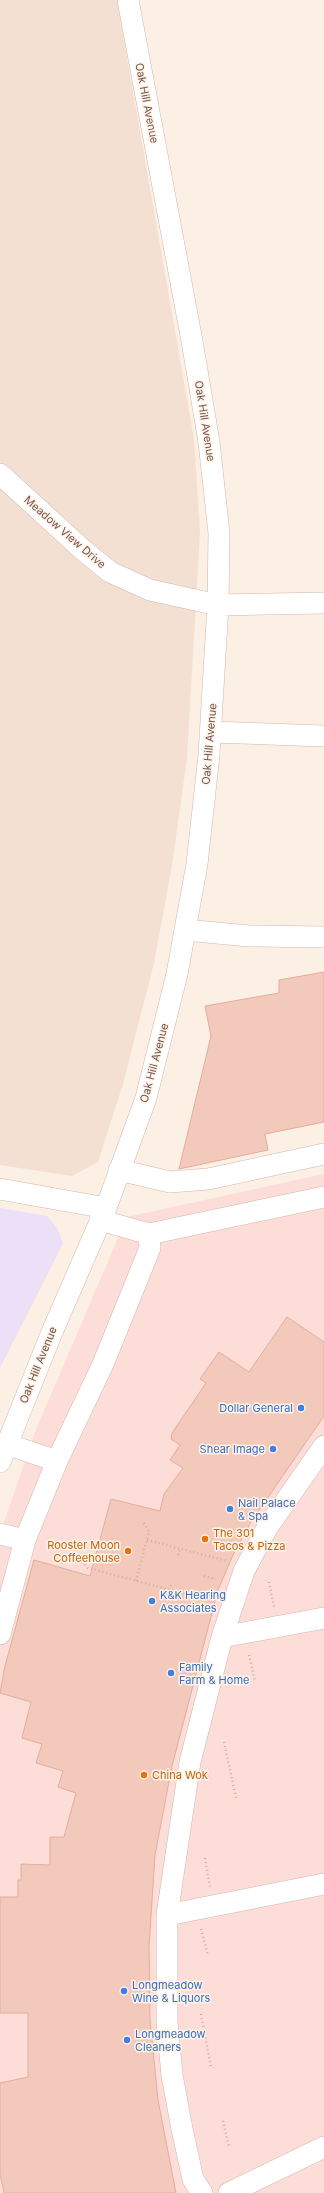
<svg xmlns="http://www.w3.org/2000/svg" width="324" height="2193" font-family="Inter,sans-serif">
<style>
.residential{fill:#f4e0d2}
.commercial{fill:#fdddd7}
.education{fill:#ece0f8}
.building{fill:#f2c9bb;stroke:#e4ad9c}
.lines{fill:none;stroke-linecap:round;stroke-linejoin:round}
.minor-casing{stroke:#d0b7ad;stroke-width:22}
.path{stroke:#d7ac9e;stroke-width:2.5;stroke-dasharray:1 3;stroke-linecap:butt}
.minor{stroke:#fff;stroke-width:21}
.shop-dot{fill:#3f7fe0;stroke:#fff4ea;stroke-width:1.5}
.food-dot{fill:#e8710a;stroke:#fff4ea;stroke-width:1.5}
.labels{text-anchor:middle;stroke-width:3;stroke-linejoin:round;paint-order:stroke}
.street-label{font-size:11px;fill:#755249;stroke:#fff4ea}
.shop-label{font-size:11px;fill:#366cbe;stroke:#fff4ea;text-anchor:start}
.food-label{font-size:11px;fill:#c56008;stroke:#fff4ea;text-anchor:start}
</style>
<rect width="100%" height="100%" fill="#fcefe4"/>
<path class="residential" d="M0,0H117L194,439L200,532L187,758L172,865L154,963L123,1084L98,1162L72,1176L0,1165Z"/>
<path class="commercial" d="M324,1174V2193H0V1534L35,1432L127,1217Z"/>
<path class="education" d="M0,1208L47,1216L57,1228L63,1243L0,1368Z"/>
<path class="building" d="M324,972V1122L265,1134L268,1150L179,1169L211,1036L205,1006L279,993V980Z
M287,1317L324,1342V1416L251,1522L233,1555L218,1590L172,1766L155,1855L149,1946L150,2020L158,2100L176,2193H4L0,2174V2083L28,2077V2013H0V1897H18V1880H21V1864L50,1865V1837H64L76,1793L58,1787L63,1771L36,1763L42,1744L22,1738L31,1702L0,1693L5,1666L34,1560L90,1576L111,1499L160,1511L164,1494L183,1468L170,1460L180,1445L171,1439L172,1433L206,1383L200,1379L219,1352L249,1372Z"/>
<g class="lines">
<defs>
<path id="minor" d="M0,474L83,550L110,572L150,590L218,605L324,603
M210,732L324,736
M185,930L249,936L324,937
M119,1170L170,1182L208,1179L324,1154
M0,1189L106,1208
M100,1220L149,1234L324,1197
M6,1444L57,1461
M0,1462L52,1332L106,1208L146,1098L177,974L197,864L209,755L218,605L219,533L209,442L192,341L128,0
M0,1534L25,1540
M0,1634L25,1540L57,1461L103,1364L150,1248L149,1234
M222,1637L324,1618
M167,1915L324,1884
M202,2193L193,2179L182,2129L172,2075L167,2021V1915L190,1762L222,1637L244,1571L267,1528L324,1446
M229,2193L324,2147"/>
</defs>
<use href="#minor" class="minor-casing"/>
<path class="path" d="M147,1540L227,1561
M178,1555L180,1549
M76,1556L88,1568L209,1600
M204,1576L216,1579
M136,1581L149,1532L144,1523
M269,1582L274,1607
M170,1590L171,1583
M249,1655L255,1681
M224,1742L236,1798
M205,1858L210,1887
M201,1929L208,1956
M201,2014L211,2067
M223,2121L229,2147"/>
<use href="#minor" class="minor"/>
</g>
<g class="shop-dot">
<circle cx="301" cy="1408" r="4"/>
<circle cx="273" cy="1449" r="4"/>
<circle cx="230" cy="1509" r="4"/>
<circle cx="152" cy="1601" r="4"/>
<circle cx="171" cy="1673" r="4"/>
<circle cx="124" cy="1991" r="4"/>
<circle cx="127" cy="2040" r="4"/>
</g>
<g class="food-dot">
<circle cx="205" cy="1539" r="4"/>
<circle cx="128" cy="1551" r="4"/>
<circle cx="144" cy="1775" r="4"/>
</g>
<g class="labels">
<g class="street-label">
<text transform="translate(147 103) rotate(79)" y="4">Oak Hill Avenue</text>
<text transform="translate(205 421) rotate(81)" y="4">Oak Hill Avenue</text>
<text transform="translate(65 532) rotate(41)" y="4">Meadow View Drive</text>
<text transform="translate(209 744) rotate(-85)" y="4">Oak Hill Avenue</text>
<text transform="translate(154 1063) rotate(-75)" y="4">Oak Hill Avenue</text>
<text transform="translate(38 1365) rotate(-68)" y="4">Oak Hill Avenue</text>
</g>
<g class="shop-label">
<text x="293" y="1412" text-anchor="end">Dollar General</text>
<text x="265" y="1453" text-anchor="end">Shear Image</text>
<text x="238" y="1507">Nail Palace<tspan x="238" dy="13">&amp; Spa</tspan></text>
<text x="160" y="1599">K&amp;K Hearing<tspan x="160" dy="13">Associates</tspan></text>
<text x="179" y="1671">Family<tspan x="179" dy="13">Farm &amp; Home</tspan></text>
<text x="132" y="1989">Longmeadow<tspan x="132" dy="13">Wine &amp; Liquors</tspan></text>
<text x="135" y="2038">Longmeadow<tspan x="135" dy="13">Cleaners</tspan></text>
</g>
<g class="food-label">
<text x="213" y="1537">The 301<tspan x="213" dy="13">Tacos &amp; Pizza</tspan></text>
<text x="120" y="1549" text-anchor="end">Rooster Moon<tspan x="120" dy="13">Coffeehouse</tspan></text>
<text x="152" y="1779">China Wok</text>
</g>
</g>
</svg>
